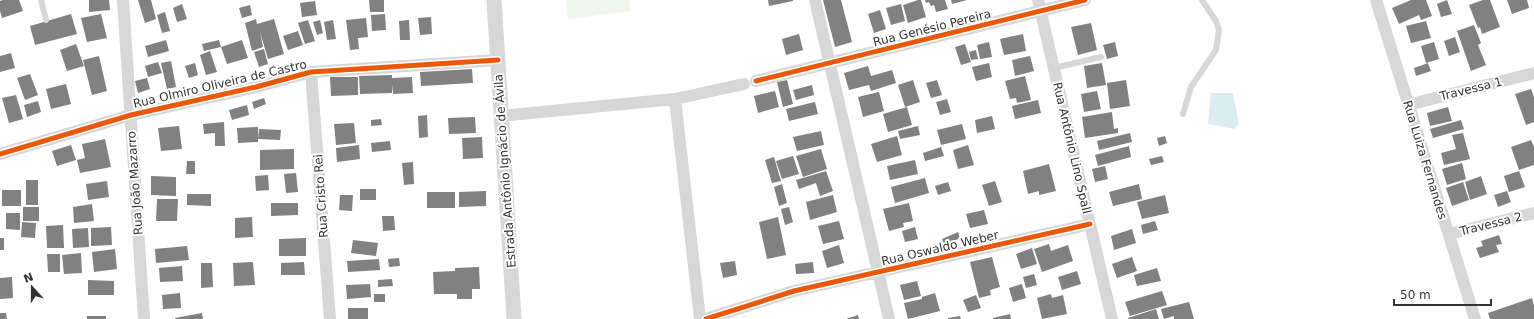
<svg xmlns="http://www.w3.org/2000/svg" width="1534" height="319" font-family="'DejaVu Sans',sans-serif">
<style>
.green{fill:#f1f5ed}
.water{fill:#ddebf3}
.building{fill:#818181}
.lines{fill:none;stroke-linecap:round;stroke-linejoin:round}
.service{stroke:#d7d7d7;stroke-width:6}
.minor{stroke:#d7d7d7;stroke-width:12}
.tertiary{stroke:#d7d7d7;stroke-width:15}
.cycleway-casing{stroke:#fff;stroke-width:8}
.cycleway{stroke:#e8590c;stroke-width:5}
.labels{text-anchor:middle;stroke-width:4;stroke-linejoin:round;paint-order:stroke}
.street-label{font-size:12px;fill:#333;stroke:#fff}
</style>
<rect width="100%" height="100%" fill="#fff"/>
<path class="green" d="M566,0H629L631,11L568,19Z"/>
<path class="water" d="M1211,93H1233L1239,124L1234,129L1208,124Z"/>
<path class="building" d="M3,0H19L23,11L2,18L0,11V1Z
M89,0H109L110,10L89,12Z
M138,0H151L156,19L145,23Z
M369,0H384V12H370Z
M768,0H793V1L769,6Z
M823,0H841L852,42L835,47Z
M918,0H921L926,17L908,23L903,5Z
M925,0H945L948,9L936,12L934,5L931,6L929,2L926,3Z
M951,0H967L952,4Z
M1411,0H1426L1432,16L1421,20L1419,15L1399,24L1392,8Z
M1447,0L1452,14L1441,17L1437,4Z
M1483,0H1490L1500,27L1482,34L1480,27L1478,28L1469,5Z
M1507,0H1527L1529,8L1512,14Z
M315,1L317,15L302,17L300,3Z
M182,4L187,19L177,22L173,8Z
M901,4L905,21L891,25L886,8Z
M250,5L252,15L242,18L239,8Z
M880,10L886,29L874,33L868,14Z
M165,12L170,31L162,33L157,15Z
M71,14L77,34L35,45L30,26Z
M101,14L107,38L87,42L81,18Z
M385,14L386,30L372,31L371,15Z
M431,17L432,34L420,35L418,18Z
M366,18L368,37L358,38L359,49L350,50L346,20Z
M256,19L257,24L274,19L284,54L268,59L260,32L263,47L252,51L245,23Z
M308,20L315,41L305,44L298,23Z
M320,20L323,33L317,35L313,22Z
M333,20L336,39L327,40L324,22Z
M409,20L410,40H400L399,21Z
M1426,21L1431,38L1411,43L1406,26Z
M1091,23L1097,50L1078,55L1071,27Z
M1474,25L1481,43L1478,45L1486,65L1471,71L1457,31Z
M298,31L303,45L288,50L283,36Z
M799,34L803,50L786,55L782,39Z
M1023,34L1026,51L1004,55L1000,39Z
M1455,37L1460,52L1449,56L1444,41Z
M166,40L169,51L148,57L145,46Z
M219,40L221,47L204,51L202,44Z
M242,40L248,58L227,64L221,47Z
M989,42L992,57L980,59L977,45Z
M1115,42L1118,56L1107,59L1103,45Z
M1434,42L1439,59L1426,63L1421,46Z
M76,44L84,66L67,71L60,50Z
M965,44L971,62L961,65L955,47Z
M264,49L268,64L259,67L254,52Z
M976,50L978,59L971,60L969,52Z
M210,51L217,72L206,75L200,55Z
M11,53L15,68L0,72V56Z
M99,56L107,91L92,95L83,60Z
M1030,56L1034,71L1015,76L1012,60Z
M171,61L176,87L167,89L161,63Z
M158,62L162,73L148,77L145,66Z
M195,63L198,75L189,78L185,66Z
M989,63L992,77L976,81L972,67Z
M1102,63L1106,85L1087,88L1084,66Z
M1428,63L1431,71L1416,76L1414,68Z
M868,66L871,76L892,70L896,83L871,91L869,85L849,90L844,73Z
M472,69L473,83L421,86L420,72Z
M30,74L38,95L25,100L17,78Z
M392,75V78L412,77L413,93L393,94V85L392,93L360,94L359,76Z
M1025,76L1031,100L1017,103L1016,98L1010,99L1005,81Z
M330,77H358V95L331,96Z
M147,78L150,89L138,93L135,81Z
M787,80L793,104L783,107L777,82Z
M913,80L920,102L905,107L898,85Z
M937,80L942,95L931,98L926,83Z
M1126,80L1130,106L1110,109L1107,83Z
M66,84L71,104L51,109L46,89Z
M812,85L814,95L796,100L793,90Z
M1531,89L1534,97V122L1526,125L1515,94Z
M775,91L779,107L758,113L754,96Z
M1097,91L1101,109L1084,112L1081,94Z
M879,92L884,111L863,117L858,97Z
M16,95L23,119L9,123L2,98Z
M264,98L266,104L254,109L252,102Z
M947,99L951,112L940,115L936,102Z
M1038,100L1041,113L1015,119L1012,106Z
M38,101L41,112L27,117L24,105Z
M815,102L818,114L789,121L786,109Z
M247,105L249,115L232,120L229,110Z
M907,107L912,125L888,132L883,114Z
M1448,107L1452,121L1430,126L1427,113Z
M1112,112L1114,129L1118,128V133L1085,138L1082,117Z
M427,115L428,137L419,138L418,116Z
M992,116L995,129L977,133L975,120Z
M475,117L476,133L449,134L448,118Z
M381,119L382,125L371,126V120Z
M1461,120L1464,129L1433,138L1430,129Z
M224,122L225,146H215V133L204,134L203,124Z
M354,123L356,143L336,145L334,124Z
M962,124L966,139L941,145L937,130Z
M179,126L182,149L161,151L158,128Z
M918,126L920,135L900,139L898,131Z
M258,127V142L238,143L237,128Z
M259,129L281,130L280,140L258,139Z
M821,131L824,145L797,151L793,137Z
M1130,133L1132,142L1099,150L1097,141Z
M1463,133L1470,159L1444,165L1441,153L1456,149L1452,135Z
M897,136L902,155L877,162L871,144Z
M1165,136L1167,143L1159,146L1157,138Z
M482,137L483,158L463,159L462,138Z
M105,139L111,167L80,173L77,160L85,158L82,144Z
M1531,140L1534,147V165L1519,170L1511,147Z
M390,141L391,150L372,152L371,143Z
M71,145L76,160L57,166L52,151Z
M359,145L360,159L337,162L336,148Z
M968,145L974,165L958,169L953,150Z
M1129,146L1131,157L1098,166L1095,155Z
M941,147L944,156L925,161L923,153Z
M294,149V169L260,170V150Z
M821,149L827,169L803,177L796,156Z
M793,156L799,174L782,179L776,161Z
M1162,156L1164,162L1151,165L1149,159Z
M774,157L781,181L772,183L765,160Z
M915,160L918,174L890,180L887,166Z
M187,161H195V174H186Z
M413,162L414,184L404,185L402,163Z
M1462,163L1466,179L1447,185L1442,169Z
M1049,164L1056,191L1039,195V191L1028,194L1023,171Z
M1105,166L1108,179L1095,182L1092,169Z
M826,171L833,191L820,196L816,183L799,189L796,180Z
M1519,171L1525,187L1509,192L1504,176Z
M296,173L298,192L286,193L284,174Z
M268,175L269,190L256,191L255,176Z
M151,176L176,177V196L151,195Z
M1481,176L1487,194L1470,200L1465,182Z
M925,178L929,193L895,203L891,187Z
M26,180H38V205H26Z
M107,181L109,197L88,200L86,184Z
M995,181L1002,202L989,206L982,185Z
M948,182L951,191L938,195L935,186Z
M1463,182L1469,200L1452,206L1446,188Z
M782,184L787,203L779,206L774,187Z
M1139,184L1142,199L1113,206L1109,192Z
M360,189H376V200H360Z
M2,190H21V206H2Z
M486,191V206L459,207V192Z
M1507,191L1511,202L1498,207L1494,195Z
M427,192H455V208H427Z
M187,194H211V206L187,205Z
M340,195H353L352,211L339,210Z
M833,195L837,212L810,220L806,202Z
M1165,195L1169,213L1142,219L1137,202Z
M157,199H178L177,221H156Z
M271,203H298V215L271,216Z
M909,203L913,221L903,223L904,227L889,231L883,209Z
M92,204L94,221L74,223L73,207Z
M23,207H39V221H23Z
M789,207L793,222L785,225L781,209Z
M984,210L988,224L970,228L966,214Z
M6,213H20V230L6,229Z
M382,216H394L395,230L383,231Z
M252,217L253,237L235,238V218Z
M778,217L786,255L767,259L759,222Z
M839,221L844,239L823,244L818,226Z
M1155,221L1158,230L1143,234L1141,225Z
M22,222L36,223L35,238L21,237Z
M63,225L64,248H47L46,226Z
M111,227L112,245L91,246V228Z
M915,227L918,239L905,242L902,231Z
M88,228L89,247L73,248L72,229Z
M1132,229L1136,243L1114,250L1111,236Z
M958,232L960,238L944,245L942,239Z
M1499,235L1502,244L1496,245L1499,252L1480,258L1476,248L1483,246L1481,241Z
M0,238H4V250H0Z
M306,238V256H279V239Z
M353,240L378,243L376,256L351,253Z
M1049,244L1051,251L1068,245L1073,261L1042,272L1034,249Z
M839,245L844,263L827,268L822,251Z
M187,246L189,260L156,263L155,249Z
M1032,248L1037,264L1021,269L1016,254Z
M115,249L117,269L94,272L92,252Z
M81,253L82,273L64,274L62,255Z
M47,254H60V272H48Z
M992,257L1000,287L990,290L991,295L979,298L970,262Z
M1132,257L1137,271L1117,278L1112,264Z
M399,258L400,266L389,267L388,259Z
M379,259L380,270L348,272L347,261Z
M735,261L737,275L723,278L720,263Z
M253,262L255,285L234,286L233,263Z
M304,262L305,275H281V263Z
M813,262L814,273L796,274L795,264Z
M201,263H212L213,287L201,288Z
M182,266L183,281L160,282L159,268Z
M479,267L480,289H472V299H457V294H434L433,272L455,271V268Z
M1157,268L1161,281L1137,286L1134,275Z
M1077,271L1081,284L1062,290L1058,277Z
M1034,274L1037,285L1026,288L1023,277Z
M12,277L13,298L0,299V278Z
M392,279L393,286L378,287V280Z
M88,280L114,281V295H88Z
M917,281L921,296L904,300L900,285Z
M370,284L371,297L347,299L346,285Z
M1022,284L1026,298L1013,302L1009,288Z
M1162,291L1167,305L1130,316L1125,302Z
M180,293L181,308L163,309L162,295Z
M935,293L940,311L908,319L904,303L922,299V297Z
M374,294H385V302H374Z
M1051,294L1052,298L1063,295L1067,314L1042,319L1037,298Z
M976,295L981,308L968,312L963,300Z
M1532,298L1534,306V319H1490L1488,313Z
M1189,302L1194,319H1174V316L1164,319L1161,309Z
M348,308H368V319H348Z
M1156,309L1159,319H1128V318Z
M0,313H6L7,319H0Z
M202,313L203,319H175V318Z
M1010,314L1011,319H993V318Z
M858,315L859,319H846Z
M87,316H106V319H87Z
M960,316L961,319H948V318Z"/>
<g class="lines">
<path class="service" d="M41,0L46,20
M1054,68L1101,57
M1183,114L1191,87L1216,50L1219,30L1216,21L1202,0"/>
<path class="minor" d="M123,0L144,319
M815,0L889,319
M1038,0L1112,319
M1376,0L1475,319
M311,72L330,319
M756,81L1085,0
M675,99L700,319
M1408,105L1534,73
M501,116L675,99L744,84
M0,154L131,115L256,87L311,72L498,60
M1449,234L1534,213
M706,319L794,291L1090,224"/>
<path class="tertiary" d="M494,0L514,319"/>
<defs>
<path id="cycleway" d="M756,81L1085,0
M0,154L131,115L256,87L311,72L498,60
M706,319L794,291L1090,224"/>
</defs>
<use href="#cycleway" class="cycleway-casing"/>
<use href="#cycleway" class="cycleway"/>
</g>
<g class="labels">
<g class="street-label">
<text transform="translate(932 28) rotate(-14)" y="4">Rua Genésio Pereira</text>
<text transform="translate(220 84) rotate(-13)" y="4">Rua Olmiro Oliveira de Castro</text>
<text transform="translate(1471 89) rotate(-14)" y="4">Travessa 1</text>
<text transform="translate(1072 148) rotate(77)" y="4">Rua Antônio Lino Spall</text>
<text transform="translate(1425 160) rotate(73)" y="4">Rua Luiza Fernandes</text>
<text transform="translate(505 171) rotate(-94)" y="4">Estrada Antônio Ignácio de Ávila</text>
<text transform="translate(135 183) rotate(-94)" y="4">Rua João Mazarro</text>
<text transform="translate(321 196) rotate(-94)" y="4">Rua Cristo Rei</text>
<text transform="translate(1491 224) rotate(-14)" y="4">Travessa 2</text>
<text transform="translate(940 248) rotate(-13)" y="4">Rua Oswaldo Weber</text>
</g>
</g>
<g transform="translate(32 287) rotate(339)" stroke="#ffffff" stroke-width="3" paint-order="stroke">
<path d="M0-3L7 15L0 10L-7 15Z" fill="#333333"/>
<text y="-6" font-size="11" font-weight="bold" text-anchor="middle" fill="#333333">N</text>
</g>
<path d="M1394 299v6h97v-6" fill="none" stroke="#333333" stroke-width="2"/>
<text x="1400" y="299" font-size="12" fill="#333333" stroke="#ffffff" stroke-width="3" paint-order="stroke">50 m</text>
</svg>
